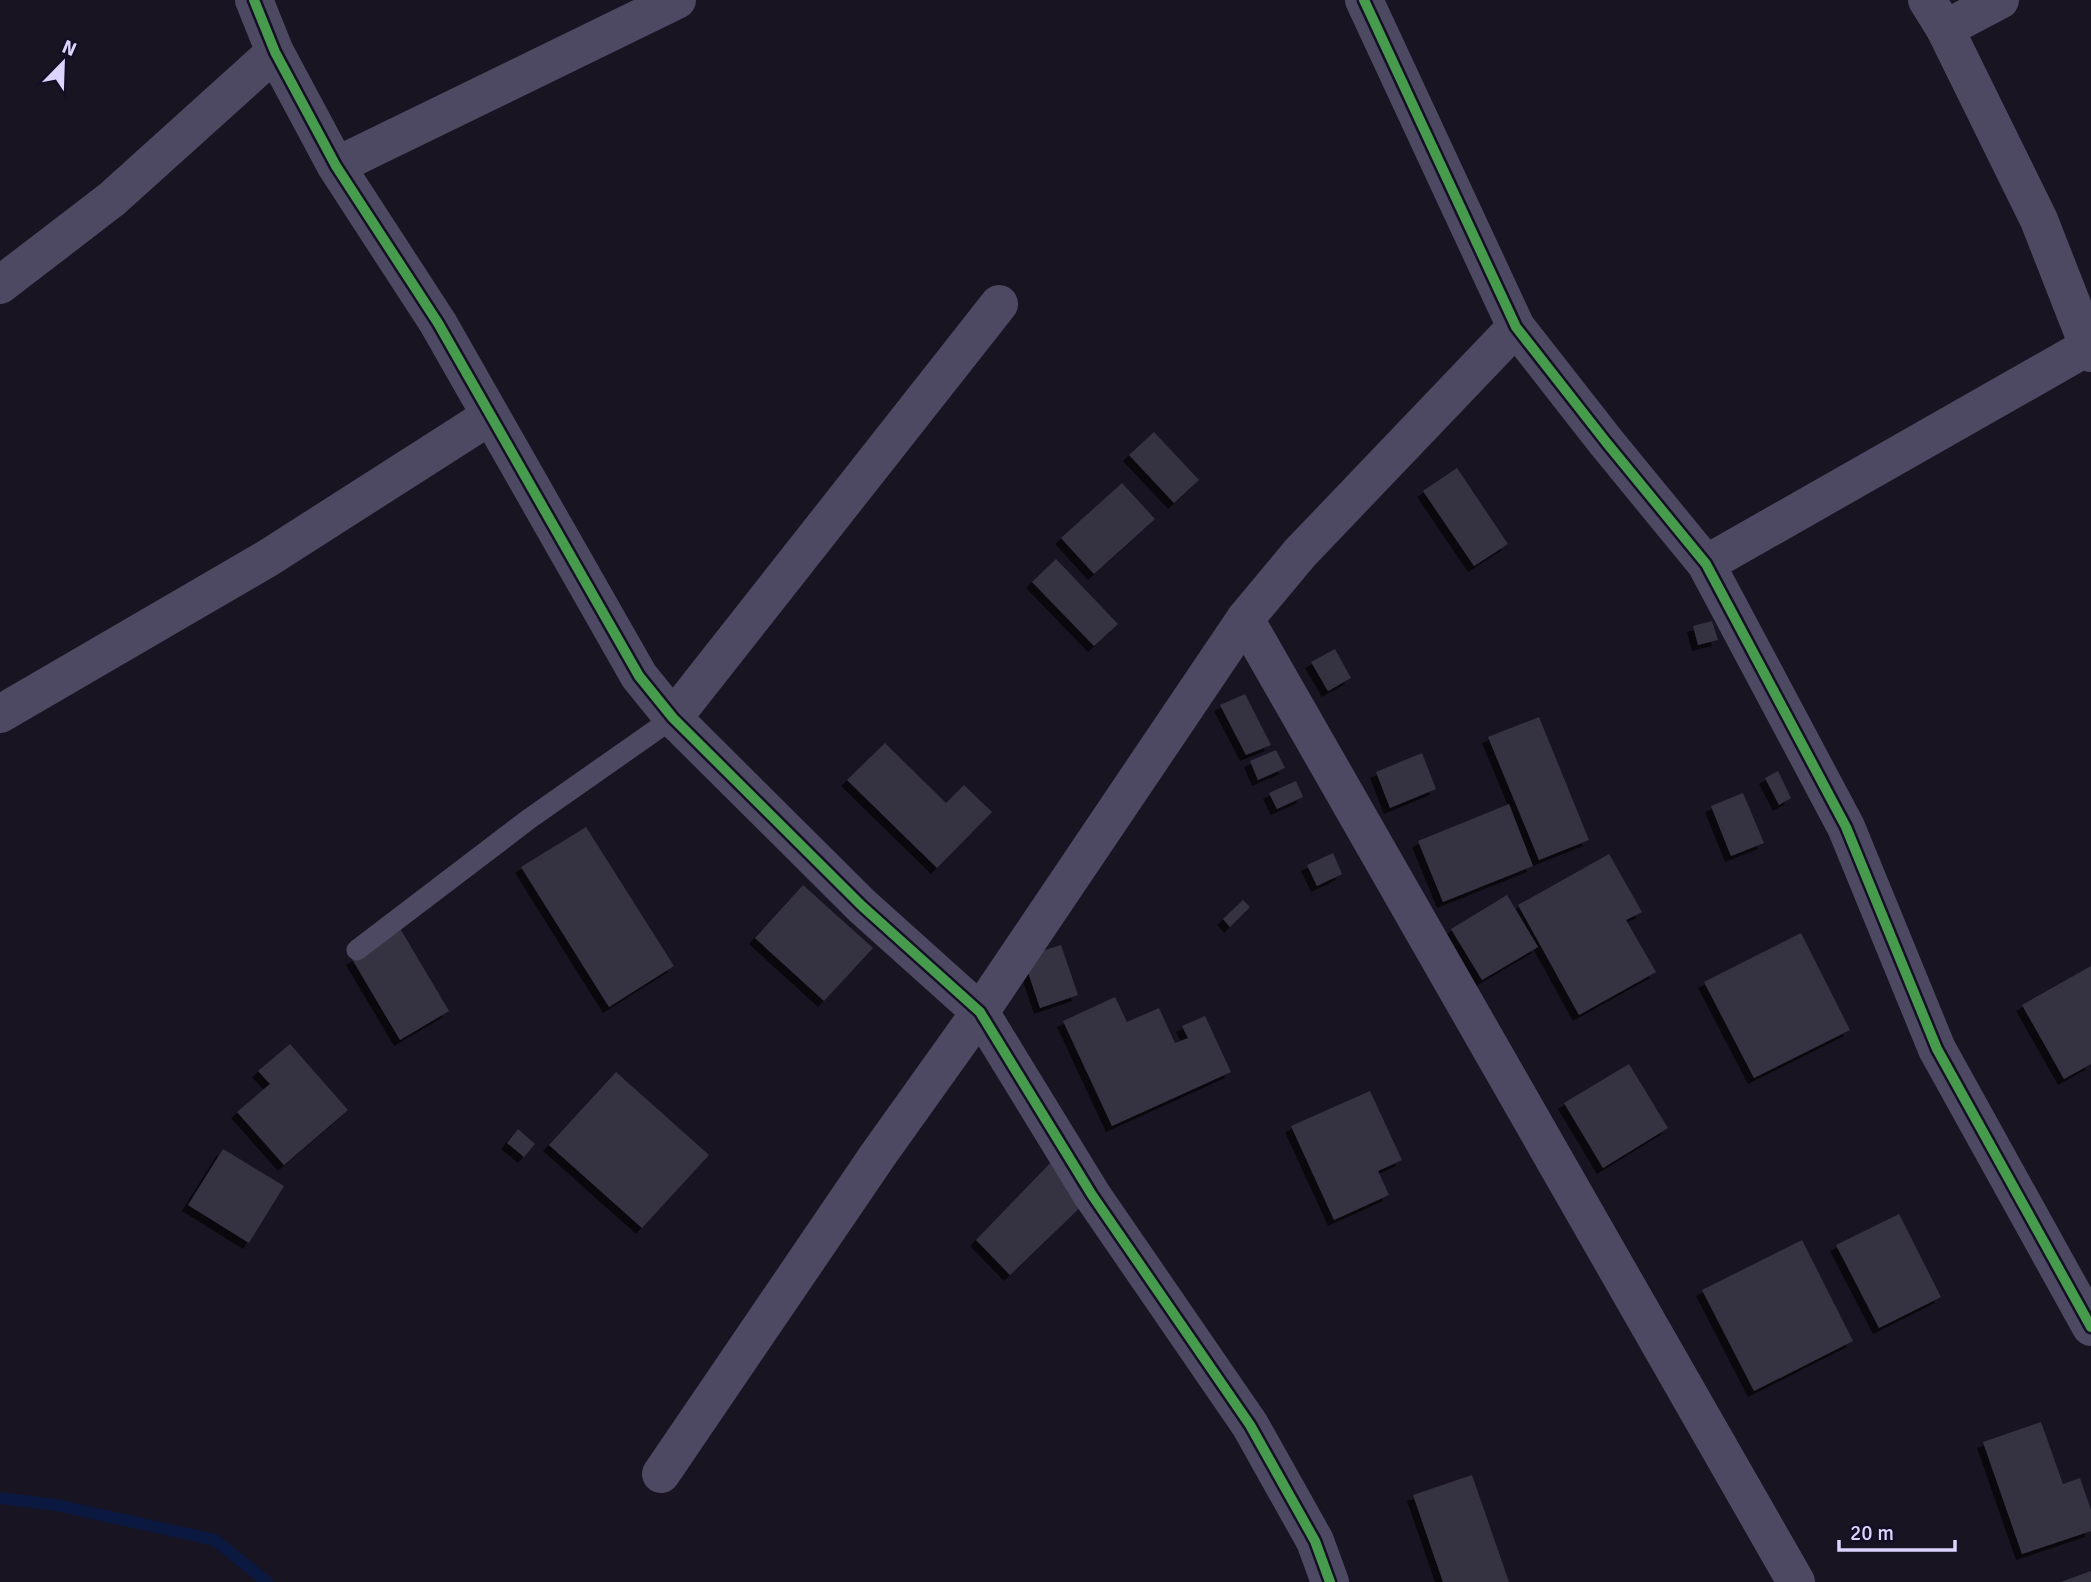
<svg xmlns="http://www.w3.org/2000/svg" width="2091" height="1582" font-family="Signika,sans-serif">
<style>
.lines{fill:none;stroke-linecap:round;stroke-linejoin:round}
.stream{stroke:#0b1941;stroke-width:12}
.building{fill:#363243;filter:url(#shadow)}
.service{stroke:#4d4962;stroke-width:21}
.minor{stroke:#4d4962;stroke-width:38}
.tertiary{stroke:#4d4962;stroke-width:38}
.cycleway-casing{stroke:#150f26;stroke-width:15}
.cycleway{stroke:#469c4c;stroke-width:10}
</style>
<defs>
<filter id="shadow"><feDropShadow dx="-6" dy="6" stdDeviation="0" flood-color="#0009"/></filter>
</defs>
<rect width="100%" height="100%" fill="#181421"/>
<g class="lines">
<path class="stream" d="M0,1498L56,1505L215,1540L267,1582"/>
</g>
<path class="building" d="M1154,432L1199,480L1174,503L1129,455Z
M1457,468L1508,544L1474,566L1423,491Z
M1122,483L1155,519L1094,574L1061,538Z
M1056,559L1118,624L1094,646L1032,582Z
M1712,621L1718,640L1698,645L1693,626Z
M1335,649L1351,678L1328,691L1311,662Z
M1245,694L1271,745L1246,755L1220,705Z
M1539,717L1589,840L1539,860L1488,737Z
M885,743L946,803L964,785L992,812L937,868L847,780Z
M1276,750L1285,768L1258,780L1250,761Z
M1422,753L1436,789L1390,808L1376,772Z
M1778,771L1791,798L1779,805L1765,778Z
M1296,781L1303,797L1277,809L1269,793Z
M1743,793L1764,843L1731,856L1711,806Z
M1509,804L1533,866L1443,902L1418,841Z
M586,827L674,966L609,1007L521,867Z
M1333,853L1342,874L1317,886L1307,865Z
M1609,854L1642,912L1626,920L1656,972L1579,1015L1518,905Z
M803,885L873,948L824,1001L755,938Z
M1507,895L1538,947L1482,980L1451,929Z
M1243,900L1250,907L1230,927L1223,919Z
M401,930L449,1011L400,1040L352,959Z
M1801,933L1850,1030L1754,1078L1704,982Z
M1061,945L1078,995L1040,1008L1023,957Z
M2091,966V1064L2064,1079L2022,1005Z
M1115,997L1127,1022L1159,1008L1175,1043L1188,1038L1182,1026L1205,1016L1231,1072L1112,1126L1063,1021Z
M290,1044L348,1110L284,1165L237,1112L270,1084L258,1071Z
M1629,1064L1668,1128L1603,1168L1564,1103Z
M616,1072L709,1155L642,1228L549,1145Z
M1370,1091L1402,1160L1378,1171L1389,1195L1334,1220L1291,1126Z
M518,1129L535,1144L524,1157L507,1143Z
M223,1149L284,1186L249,1243L188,1205Z
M1054,1159L1088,1200L1010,1275L976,1240Z
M1899,1214L1941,1297L1879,1328L1836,1245Z
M1802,1240L1853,1341L1754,1391L1702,1290Z
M2041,1422L2063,1484L2080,1478L2091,1510V1531L2022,1554L1983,1442Z
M1472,1475L1509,1582H1443L1413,1495Z
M2091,1571V1582H2061Z"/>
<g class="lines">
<path class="service" d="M357,950L529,819L673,718"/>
<path class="minor" d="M254,0L275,52L336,166L438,323L639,676L673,718L862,906L980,1012L1092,1195L1250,1425L1315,1541L1330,1582
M1364,0L1516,327L1606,442L1706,564L1846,827L1937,1049L2091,1327
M1945,29L2000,0
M336,166L677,0
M0,285L112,199L275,52
M1706,564L2091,345
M1245,619L1796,1582
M0,714L268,558L490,416
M673,718L999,304
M661,1474L878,1155L980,1012L1245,619L1300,553L1516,327"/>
<path class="tertiary" d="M1927,0L1945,29L2039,220L2091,353"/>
<defs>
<path id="cycleway" d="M254,0L275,52L336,166L438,323L639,676L673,718L862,906L980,1012L1092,1195L1250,1425L1315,1541L1330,1582
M1364,0L1516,327L1606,442L1706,564L1846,827L1937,1049L2091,1327"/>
</defs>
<use href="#cycleway" class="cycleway-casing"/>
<use href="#cycleway" class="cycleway"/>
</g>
<g transform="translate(63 63) rotate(23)" stroke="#150f26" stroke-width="5" paint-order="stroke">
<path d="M0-5L12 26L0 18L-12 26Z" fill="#ddd4ff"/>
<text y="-10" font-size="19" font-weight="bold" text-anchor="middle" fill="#ddd4ff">N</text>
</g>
<path d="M1839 1540v10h116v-10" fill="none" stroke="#ddd4ff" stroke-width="3.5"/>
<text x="1850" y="1540" font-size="21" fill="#ddd4ff" stroke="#150f26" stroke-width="5" paint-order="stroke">20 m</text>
</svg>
